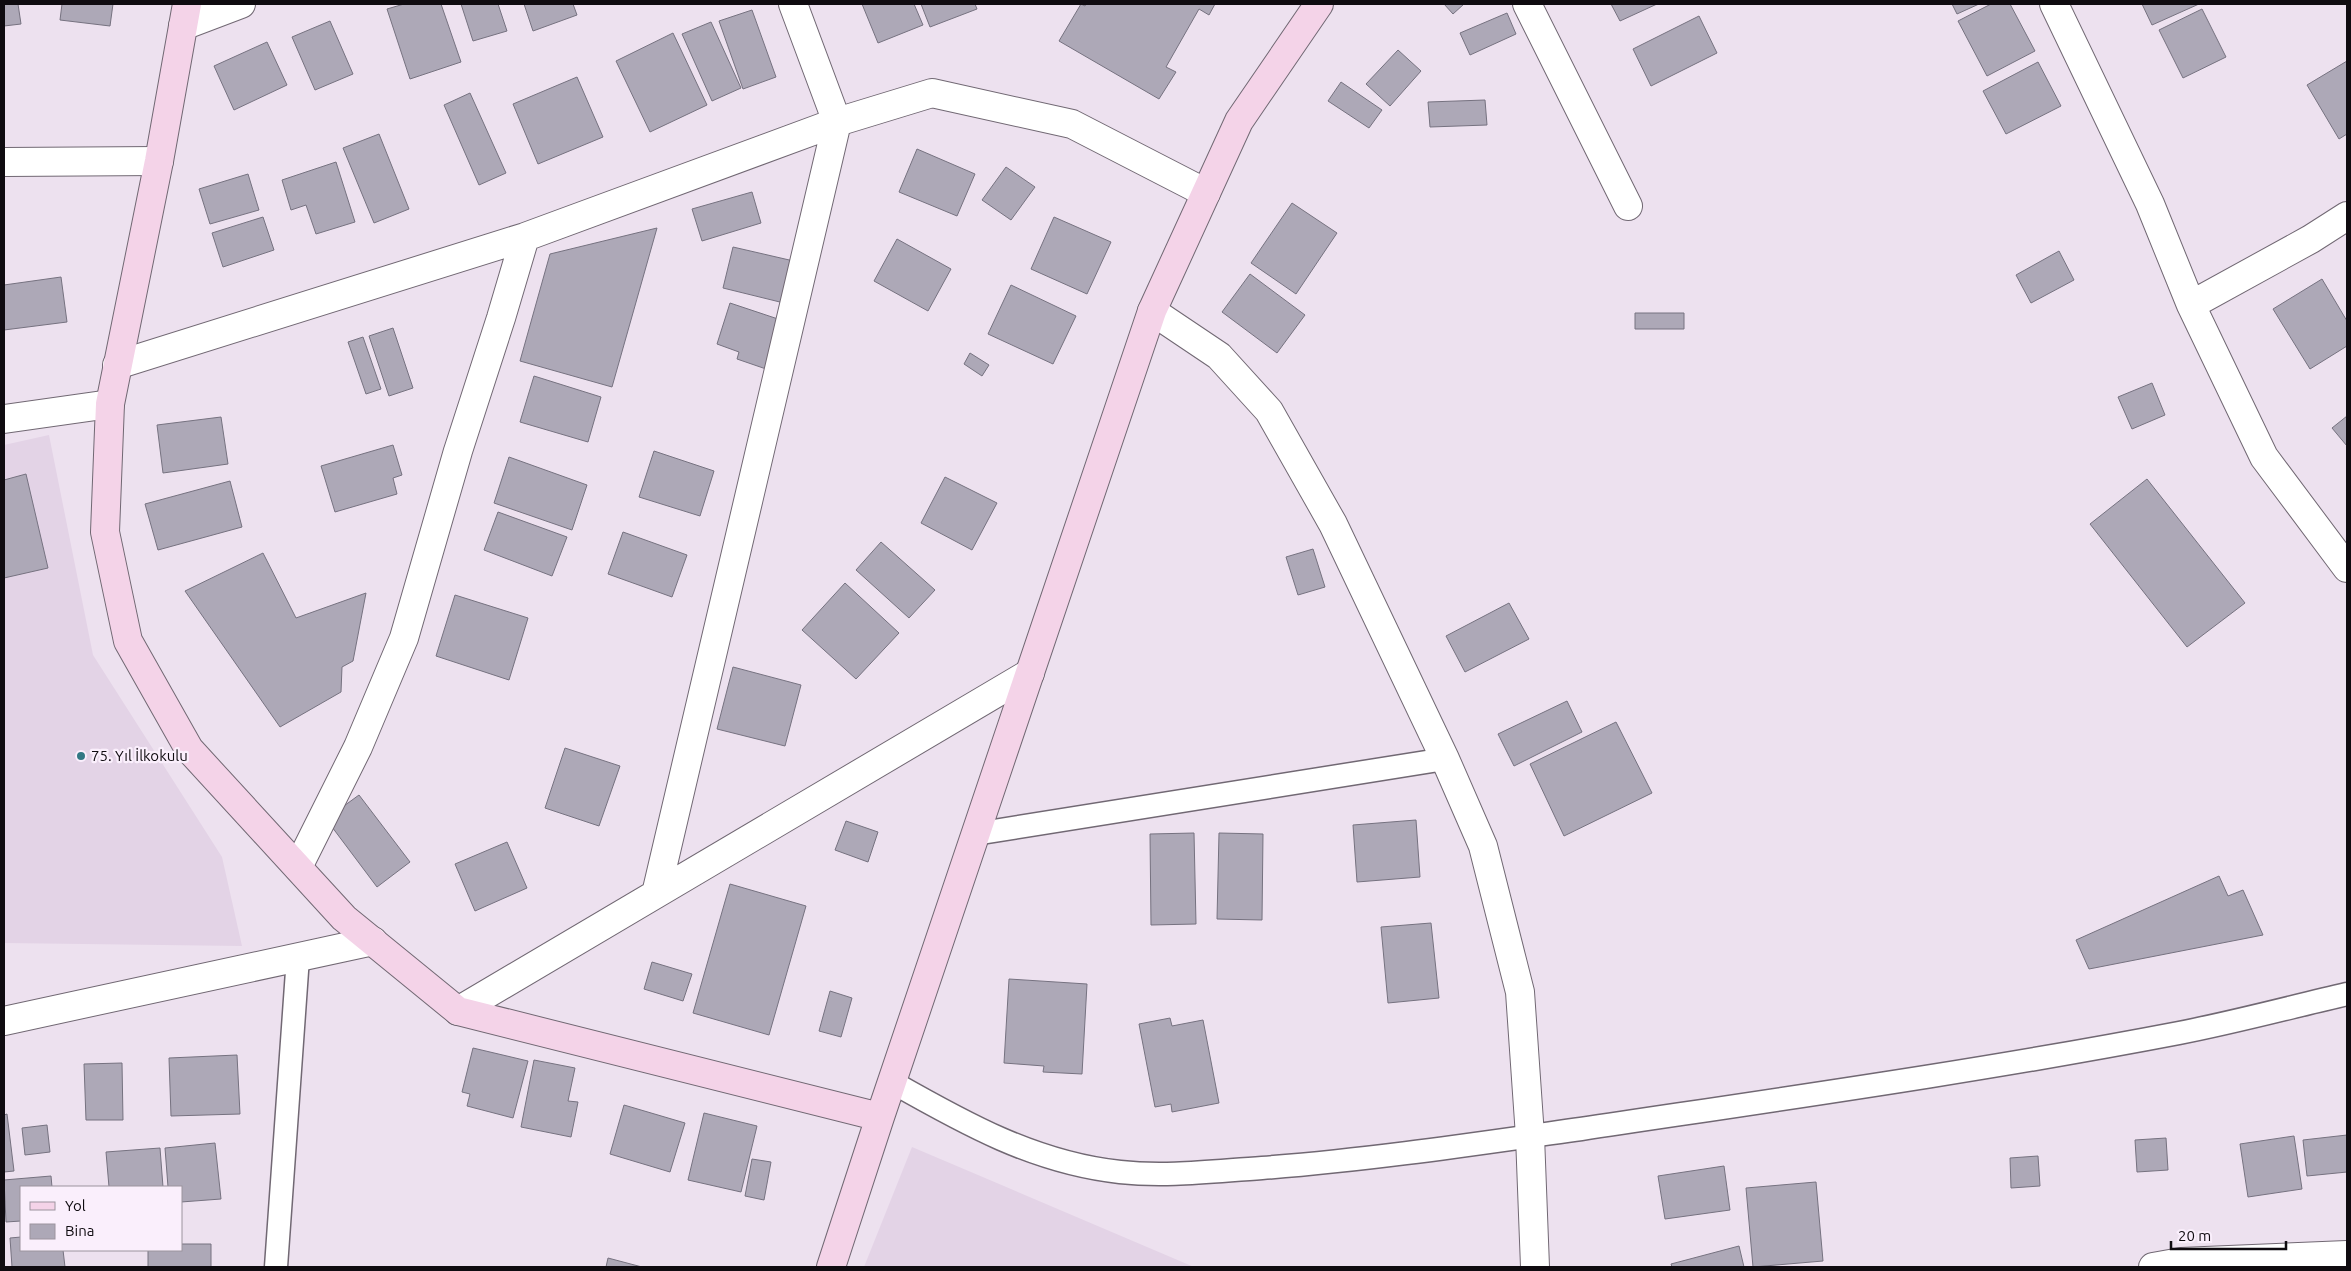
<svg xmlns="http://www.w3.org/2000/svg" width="2351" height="1271" font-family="Ubuntu,sans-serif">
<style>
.built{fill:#e3d3e6}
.building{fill:#ada8b7;stroke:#767280}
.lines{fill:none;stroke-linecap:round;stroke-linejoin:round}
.lane-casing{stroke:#716873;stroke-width:25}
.street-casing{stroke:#716873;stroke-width:30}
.secondary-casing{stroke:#716873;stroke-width:30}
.lane{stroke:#fff;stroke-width:22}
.street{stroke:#fff;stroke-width:28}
.secondary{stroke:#f4d3e8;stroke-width:28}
.poi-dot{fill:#327884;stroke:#faeffc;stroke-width:2}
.labels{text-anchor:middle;stroke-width:4.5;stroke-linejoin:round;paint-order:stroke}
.poi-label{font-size:15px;fill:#0f0b10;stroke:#faeffc;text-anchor:start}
</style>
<rect width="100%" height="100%" fill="#ede1ef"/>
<path class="built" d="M49,435L93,655L222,857L242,946L4,943V445Z
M912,1147L1194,1267H864Z"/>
<path class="building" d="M4,4H18L21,24L4,26Z
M62,4H113L110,26L60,20Z
M404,4H441L461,62L410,79L387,9Z
M461,4H498L507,31L473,41Z
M524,4H573L577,15L533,31Z
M862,4H914L923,25L878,43Z
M921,4H975L977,9L930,27Z
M1081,4L1085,6L1086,4H1215L1209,15L1199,9L1166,67L1176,72L1159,99L1059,41Z
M1444,4H1464L1453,14Z
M1611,4H1657L1620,21Z
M1952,4H1979L1957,14Z
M1991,4H2010L2035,51L1987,76L1958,21Z
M2142,4H2199L2152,25Z
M2202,9L2226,57L2183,78L2159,30Z
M752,10L776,77L743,89L719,21Z
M1507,13L1516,34L1470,55L1460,33Z
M1699,16L1717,53L1651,86L1633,49Z
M330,21L353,74L315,90L292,37Z
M711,22L741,88L712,101L682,34Z
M673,33L707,105L650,132L616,61Z
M267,42L287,85L234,110L214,66Z
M1398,50L1421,71L1390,106L1366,84Z
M2347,61V134L2339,139L2307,85Z
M2038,62L2061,106L2006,134L1983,91Z
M577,77L603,137L538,164L513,104Z
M1341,82L1382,110L1369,128L1328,101Z
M470,93L506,173L479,185L444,105Z
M1485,100L1487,125L1430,127L1428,102Z
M379,134L409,209L374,223L343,148Z
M917,149L975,174L957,216L899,192Z
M336,162L355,222L316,234L306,205L291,210L282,180Z
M1006,167L1035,187L1011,220L982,200Z
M248,174L259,210L210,224L199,189Z
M752,192L761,223L702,241L692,209Z
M1292,203L1337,233L1296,294L1251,263Z
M263,217L274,250L223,267L212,233Z
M1054,217L1111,242L1087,294L1031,269Z
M657,228L612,387L520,361L550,254Z
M897,239L951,269L928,311L874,281Z
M733,247L798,262L788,304L723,288Z
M2059,251L2074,280L2031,303L2016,275Z
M1250,274L1305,315L1277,353L1222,312Z
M61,277L67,322L4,330V285Z
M2322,279L2347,321V346L2310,369L2273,309Z
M1011,285L1076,316L1053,364L988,334Z
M730,303L784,321L769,370L737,359L739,352L717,344Z
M1635,313H1684V329H1635Z
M393,328L413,388L389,396L369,336Z
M363,337L381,389L366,394L348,342Z
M970,353L989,365L982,376L964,364Z
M534,376L601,397L588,442L520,422Z
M2152,383L2165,415L2132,429L2118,397Z
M2347,416V446L2332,428Z
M221,417L228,464L163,473L157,425Z
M393,445L402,475L393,478L397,494L335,512L321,466Z
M654,451L714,471L700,516L639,497Z
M509,457L587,485L572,530L494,503Z
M26,474L48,568L4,578V480Z
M945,477L997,503L972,550L921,523Z
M2147,479L2245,603L2187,647L2090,524Z
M230,481L242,527L158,550L145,504Z
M498,512L567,537L552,576L484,550Z
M623,532L687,555L672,597L608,574Z
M881,542L935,590L909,618L856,570Z
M1313,549L1325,587L1298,595L1286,557Z
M263,553L296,618L366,593L353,661L342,667L341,692L280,727L185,591Z
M845,583L899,633L856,679L802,630Z
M455,595L528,618L509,680L436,656Z
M1509,603L1529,639L1465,672L1446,636Z
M733,667L801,685L785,746L717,729Z
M1567,701L1582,732L1514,766L1498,734Z
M1616,722L1652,793L1564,836L1530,764Z
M565,748L620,766L599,826L545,808Z
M359,795L410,862L377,887L326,819Z
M1416,820L1420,877L1357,882L1353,825Z
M846,821L878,832L868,862L835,850Z
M1194,833L1196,924L1151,925L1150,834Z
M1219,833L1263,834L1262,920L1217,919Z
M507,842L527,888L475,911L455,864Z
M2219,876L2228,896L2243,890L2263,935L2089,969L2076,940Z
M730,884L806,906L769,1035L693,1013Z
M1431,923L1439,998L1388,1003L1381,927Z
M652,962L692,974L683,1001L644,989Z
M1009,979L1087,984L1082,1074L1043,1072L1044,1066L1004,1063Z
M830,991L852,998L841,1037L819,1031Z
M1170,1018L1172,1026L1203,1020L1219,1103L1172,1112L1171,1104L1155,1107L1139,1024Z
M473,1048L528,1061L513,1118L467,1106L470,1094L462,1092Z
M237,1055L240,1114L171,1116L169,1058Z
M534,1060L575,1068L568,1101L578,1102L571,1137L521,1127Z
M122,1063L123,1120H86L84,1064Z
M624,1105L685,1123L670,1172L610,1154Z
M704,1113L757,1126L741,1192L688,1180Z
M7,1114L14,1171L4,1172V1115Z
M47,1125L50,1152L25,1155L22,1128Z
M2347,1135V1172L2307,1176L2303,1140Z
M2294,1136L2302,1189L2248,1197L2240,1144Z
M2166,1138L2168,1170L2137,1172L2135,1140Z
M215,1143L221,1199L181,1202V1187H168L165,1148Z
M160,1148L163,1187H109L106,1152Z
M2038,1156L2040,1186L2011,1188L2010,1158Z
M752,1159L771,1162L764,1200L745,1196Z
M1724,1166L1730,1210L1665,1219L1658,1176Z
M51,1176L52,1187H21V1221L6,1222L4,1180Z
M1816,1182L1823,1261L1753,1267L1746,1188Z
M21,1237V1250H63L65,1267H12L10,1238Z
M181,1244H211V1267H148V1250H181Z
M1739,1246L1744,1267H1672L1671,1264Z
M608,1258L642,1267H606Z"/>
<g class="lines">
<defs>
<path id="lane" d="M975,834L1445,759
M892,1082C964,1123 1035,1163 1120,1172C1167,1177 1214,1171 1262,1168C1368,1160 1475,1144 1581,1129C1781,1099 1981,1071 2179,1033C2236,1022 2291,1007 2347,994
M276,1267L298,957"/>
<path id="street" d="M1527,4L1628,206
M2054,4L2150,204L2191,305L2264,457L2347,568
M183,26L241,4
M4,162L159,161
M2191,305L2311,239L2347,216
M1152,311L1219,356L1269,411L1333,524L1445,759L1483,846L1520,992L1530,1136L1535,1267
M117,365L525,237L837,122L932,93L1072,124L1206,193
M4,419L110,404
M298,867L358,747L404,638L458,451L501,318L525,237
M656,894L837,122L793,4
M458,1011L1030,673
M4,1021L373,941
M2153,1267L2181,1262L2347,1255"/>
<path id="secondary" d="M187,4L159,161L110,404L105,532L128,641L189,749L344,918L458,1011L880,1117
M831,1267L880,1117L1152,311L1239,121L1319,4"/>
</defs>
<use href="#lane" class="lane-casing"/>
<use href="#street" class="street-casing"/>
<use href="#secondary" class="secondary-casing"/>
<use href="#lane" class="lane"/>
<use href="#street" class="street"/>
<use href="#secondary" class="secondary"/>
</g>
<circle class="poi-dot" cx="81" cy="756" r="5"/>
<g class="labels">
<g class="poi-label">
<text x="91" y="761">75. Yıl İlkokulu</text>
</g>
</g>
<rect width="2351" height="1271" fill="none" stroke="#0f0b10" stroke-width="10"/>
<rect x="20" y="1186" width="162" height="65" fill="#faeffc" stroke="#9c949e"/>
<rect x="30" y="1202" width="25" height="8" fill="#f4d3e8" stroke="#9c949e"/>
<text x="65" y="1211" font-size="15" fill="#0f0b10">Yol</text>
<rect x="30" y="1224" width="25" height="15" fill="#ada8b7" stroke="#9c949e"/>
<text x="65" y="1236" font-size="15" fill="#0f0b10">Bina</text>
<path d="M2171 1241v8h115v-8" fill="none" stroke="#0f0b10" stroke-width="2.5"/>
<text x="2178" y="1241" font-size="15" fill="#0f0b10" stroke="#faeffc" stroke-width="4" paint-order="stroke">20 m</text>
</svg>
